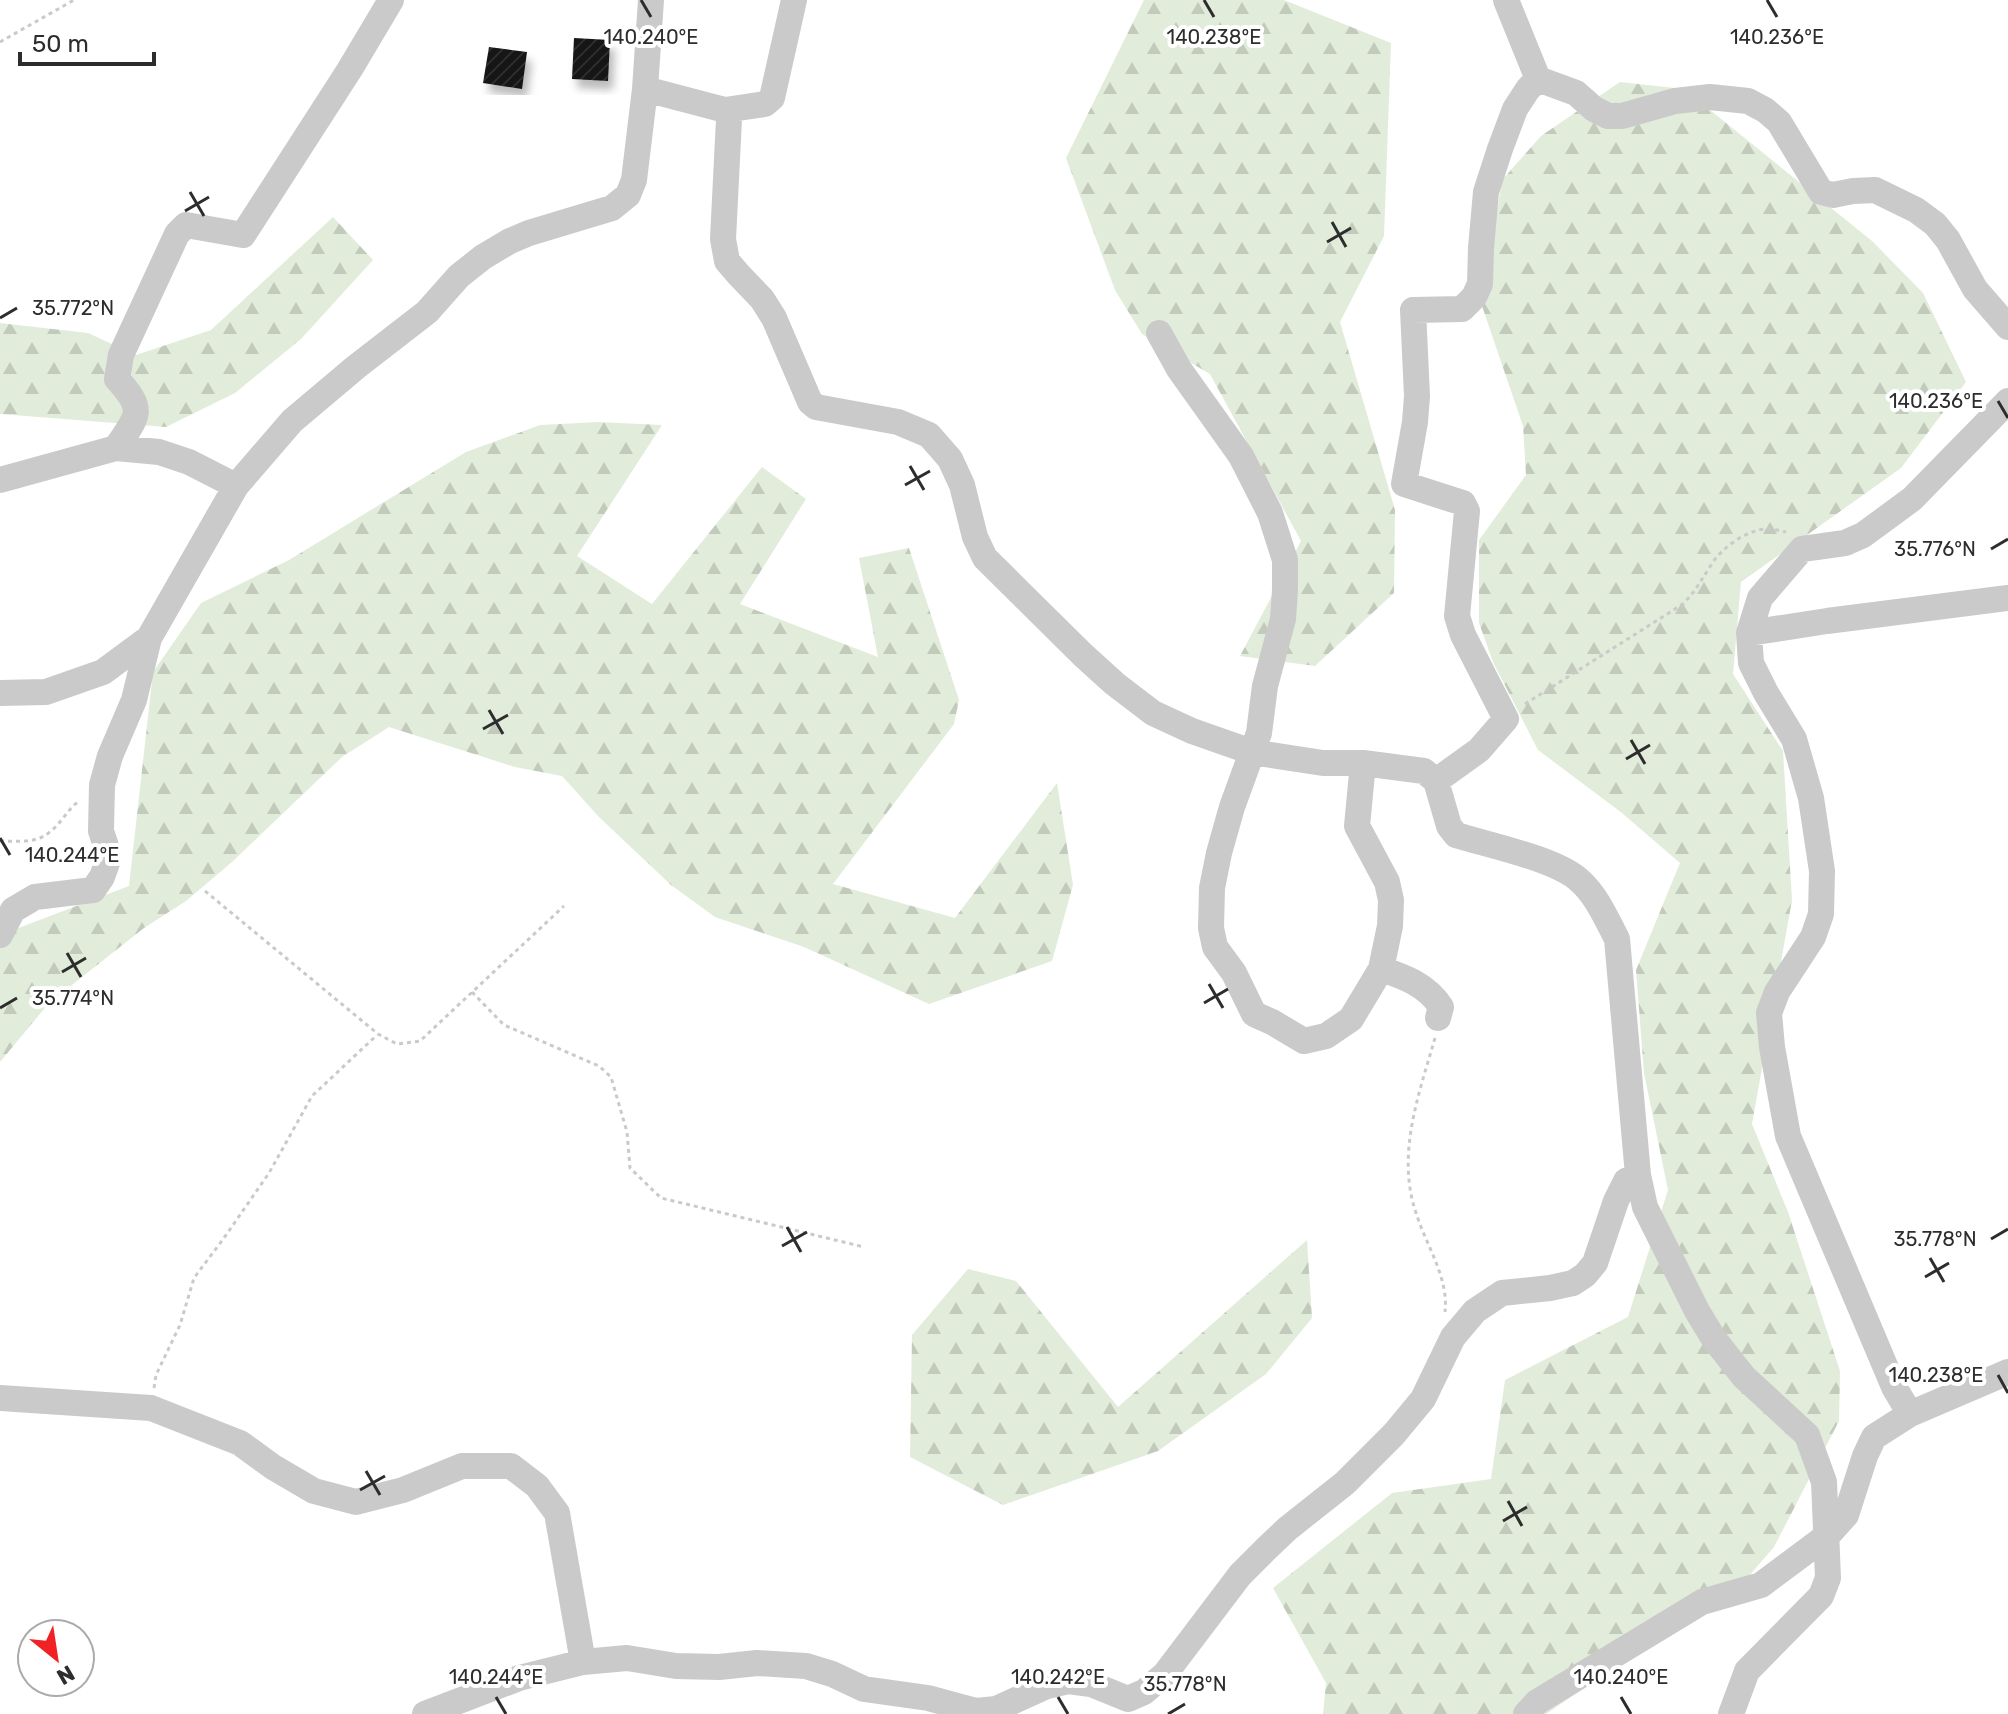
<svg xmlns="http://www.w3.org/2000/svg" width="2008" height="1714" font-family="Rubik,sans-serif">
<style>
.forest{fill:url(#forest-firs)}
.building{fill:url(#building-hatch);filter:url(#shadow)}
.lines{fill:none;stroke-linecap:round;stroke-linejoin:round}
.path{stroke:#cacaca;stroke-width:3;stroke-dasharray:4 4;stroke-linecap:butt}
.minor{stroke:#cacaca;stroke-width:26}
.ticks{fill:none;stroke:#2d2d2d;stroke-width:3}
.ticks-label{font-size:20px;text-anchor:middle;fill:#2d2d2d;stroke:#fff;stroke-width:8;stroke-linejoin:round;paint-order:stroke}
</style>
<defs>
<pattern id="forest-firs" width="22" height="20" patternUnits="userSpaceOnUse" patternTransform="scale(2)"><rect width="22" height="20" fill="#e2ecda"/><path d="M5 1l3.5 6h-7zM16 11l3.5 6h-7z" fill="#c2cbbb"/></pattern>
<pattern id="building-hatch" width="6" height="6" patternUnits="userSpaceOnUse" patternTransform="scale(2)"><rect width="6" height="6" fill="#141414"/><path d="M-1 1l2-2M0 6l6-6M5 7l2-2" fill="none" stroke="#2e2e2e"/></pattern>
<filter id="shadow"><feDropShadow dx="5" dy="9" stdDeviation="4" flood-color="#0004"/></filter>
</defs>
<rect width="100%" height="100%" fill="#fff"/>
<path class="forest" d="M1144,0H1284L1391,43L1384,236L1340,322L1395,510L1394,593L1315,666L1240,656L1301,541L1210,374L1142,334L1115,290L1066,158Z
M1620,82L1684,89L1872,241L1923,293L1966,382L1901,468L1741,582L1733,674L1783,751L1792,900L1752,1124L1788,1212L1840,1371L1839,1421L1774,1547L1727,1601L1590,1684L1546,1714H1323L1326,1683L1273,1588L1392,1493L1491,1479L1505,1380L1628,1317L1668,1190L1644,1073L1636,970L1680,863L1622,813L1538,750L1493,662L1479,623V540L1526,475L1523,426L1482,306L1502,180L1541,136Z
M333,217L373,260L301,339L235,393L166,427L0,414V323L88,333L136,355L211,330Z
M598,422L662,425L577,556L652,604L762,467L806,499L740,604L878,657L859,558L909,548L959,700L954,724L833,884L955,918L1057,783L1073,885L1052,961L929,1004L804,947L715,917L671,885L599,817L562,776L515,767L389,727L342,757L232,862L186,901L144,928L49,1003L0,1062V935L129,886L153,672L201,603L289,560L466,452L540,425Z
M1307,1240L1312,1318L1266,1374L1158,1451L1003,1505L910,1457L912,1335L968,1269L1016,1281L1118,1407Z"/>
<path class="building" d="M574,38L610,40L608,81L572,79Z
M489,47L527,52L522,89L483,83Z"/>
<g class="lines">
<path class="path" d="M0,42L74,0
M1525,704L1683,604C1696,591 1703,577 1713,562C1724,546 1747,530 1767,529C1773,528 1780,531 1786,532
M0,841C18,841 37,844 51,831C62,822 68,809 79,801
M205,891L378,1034L397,1044L420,1041L564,906
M472,992L504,1025L599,1066L611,1077L627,1132L630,1168L661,1198L864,1247
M1435,1038C1419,1094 1396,1154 1416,1213C1426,1245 1449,1278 1445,1312
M154,1388L156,1375L180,1325L194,1278L224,1238L269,1173L312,1096L377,1035"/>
<path class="minor" d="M1506,0L1538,79L1576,93L1594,109L1608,116H1622L1675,101L1710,97L1748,101L1765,110L1779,122L1821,192L1833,195L1853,191L1875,190L1916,210L1935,224L1948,240L1975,289L2008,327
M645,89L725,110L729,119L723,239L727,261L739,275L762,299L774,318L810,402L816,407L898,422L929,435L950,459L962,485L975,537L985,558L1083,655L1115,684L1153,713L1192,731L1252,752L1323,763H1363L1424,771L1436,781L1449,826L1456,835C1488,845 1557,859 1580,881C1597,896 1607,920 1617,939L1638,1175L1645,1207L1697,1311L1714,1339L1744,1377L1807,1435L1824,1482L1828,1578L1821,1596L1747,1671L1731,1714
M725,110L765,104L772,98L794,0
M1159,333L1179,369L1241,456L1270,513L1285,560V590L1283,619L1265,686L1259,733L1232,807L1219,853L1212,888L1211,928L1215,947L1234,973L1254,1014L1272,1022L1304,1041L1326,1036L1351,1019L1381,969
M116,448C138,415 146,411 117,379L121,355L177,234L186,225L243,235L350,69L391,0
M0,480L116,448L159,452L189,462L236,486
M1749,633L1827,621L2008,598
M0,693L46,692L103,672L149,638
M1363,763L1357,826L1387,882L1391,900L1390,926L1381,969C1405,977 1427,985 1441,1007L1438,1018
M1436,781L1479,750L1506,719L1463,635L1457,616L1467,511L1463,503L1404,484L1415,422L1417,396L1413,310L1462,309L1474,297L1480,284L1481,248L1486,192L1500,149L1515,109L1528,89L1538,79
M0,935L13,910L35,897L93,890L102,877L107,863V849L101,831L102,785L110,756L134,700L149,638L236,486L292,421L356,367L427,312L459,276L483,257L510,241L529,233L612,208L628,195L634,180L645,89L651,0
M0,1398L151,1408L240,1443L273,1467L314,1491L356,1502L403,1490L462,1466H511L537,1486L557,1513L583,1662
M1910,1414L1894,1387L1788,1136L1772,1047L1769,1013L1777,992L1813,937L1821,914L1822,871L1811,798L1794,739L1766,693L1751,663L1749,633L1760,598L1802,549L1845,543L1863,535L1912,499L2008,401
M425,1714L519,1678L583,1662L627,1658L676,1666L719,1667L757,1663L806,1666L832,1674L864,1689L928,1698L976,1711L996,1709L1047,1686L1068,1681L1091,1684L1128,1699L1144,1692L1165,1674L1240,1575L1267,1548L1287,1529L1345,1483L1394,1434L1423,1399L1453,1337L1475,1311L1502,1293L1550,1288L1573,1283L1585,1275L1595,1263L1616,1201L1626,1181L1638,1175
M1526,1714L1537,1702L1702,1602L1761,1585L1828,1535L1846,1515L1865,1456L1874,1437L1910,1414L2008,1372"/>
</g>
<path class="ticks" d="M641,0L651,17M1204,0L1214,17M1767,0L1777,17M190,192L204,216M185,211L209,197M1332,222L1346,247M1327,242L1351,228M0,318L17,308M1998,401L2008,418M910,466L924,490M905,485L930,471M1991,549L2008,539M489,710L503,734M483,729L508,715M1631,740L1645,764M1626,759L1650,745M0,838L10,855M67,953L81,977M62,972L86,958M1209,984L1223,1008M1204,1003L1228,989M0,1008L17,998M787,1227L801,1252M1991,1239L2008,1229M782,1246L807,1232M1930,1258L1944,1282M1925,1277L1949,1263M1998,1375L2008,1393M366,1471L380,1495M360,1490L385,1476M1508,1501L1522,1526M1503,1521L1527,1507M496,1697L506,1714M1058,1697L1068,1714M1621,1697L1631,1714M1168,1714L1185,1704"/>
<g class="ticks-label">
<text x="651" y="44">140.240°E</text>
<text x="1214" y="44">140.238°E</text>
<text x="1777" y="44">140.236°E</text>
<text x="73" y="315">35.772°N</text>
<text x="1936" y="408">140.236°E</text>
<text x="1935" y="556">35.776°N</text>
<text x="72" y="862">140.244°E</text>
<text x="73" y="1005">35.774°N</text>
<text x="1935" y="1246">35.778°N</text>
<text x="1936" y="1382">140.238°E</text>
<text x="496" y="1684">140.244°E</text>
<text x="1058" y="1684">140.242°E</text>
<text x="1621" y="1684">140.240°E</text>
<text x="1185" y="1691">35.778°N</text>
</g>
<g transform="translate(56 1658) rotate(150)"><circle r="38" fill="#ffffff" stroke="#ababab" stroke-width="2"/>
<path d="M0-6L14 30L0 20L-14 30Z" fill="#f12223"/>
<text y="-12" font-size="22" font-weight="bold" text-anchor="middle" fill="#2d2d2d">N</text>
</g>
<path d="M20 52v12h134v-12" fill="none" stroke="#2d2d2d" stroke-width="4"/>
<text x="32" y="52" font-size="24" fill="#2d2d2d" stroke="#ffffff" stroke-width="6" paint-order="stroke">50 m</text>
</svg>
